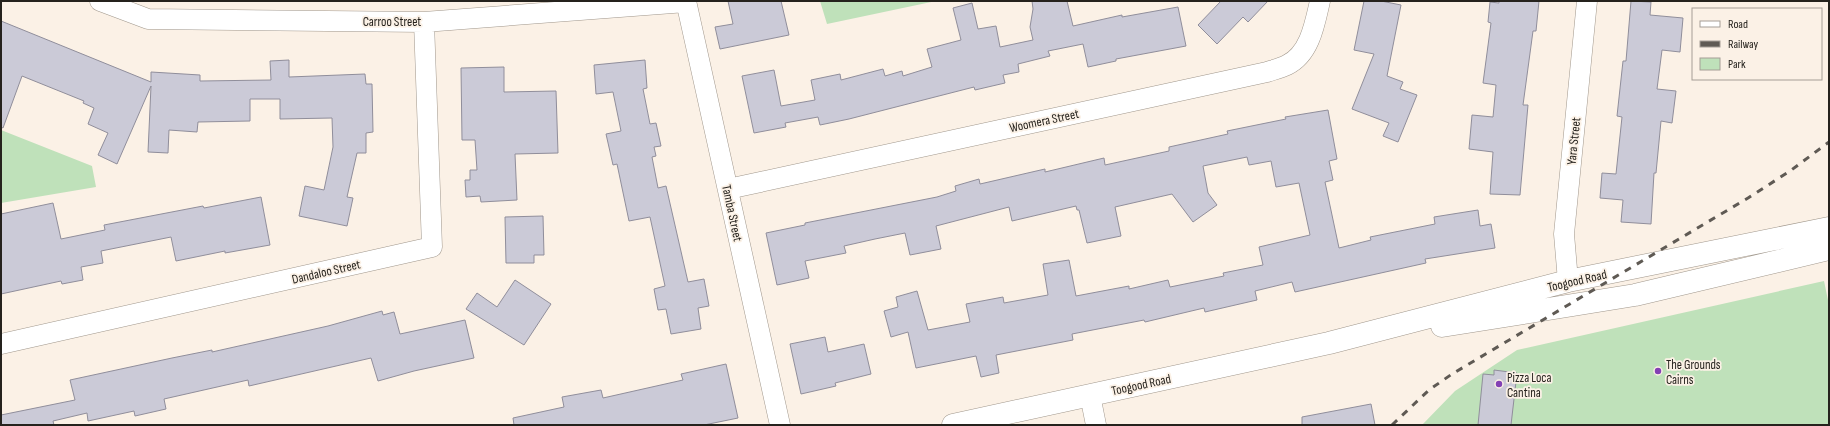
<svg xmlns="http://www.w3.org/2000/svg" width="1830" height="426" font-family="'Sofia Sans Condensed',sans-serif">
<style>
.green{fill:#bfe1ba}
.building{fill:#cbcad7;stroke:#908e9b}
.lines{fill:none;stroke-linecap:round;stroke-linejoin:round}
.minor-casing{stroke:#a0978c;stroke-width:21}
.tertiary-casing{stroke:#a0978c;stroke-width:23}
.minor{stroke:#fff;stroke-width:20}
.tertiary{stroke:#fff;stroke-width:22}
.rail{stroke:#5f5a54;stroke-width:3;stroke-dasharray:7 7;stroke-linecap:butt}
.poi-dot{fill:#8340b4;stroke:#fbf1e6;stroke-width:1.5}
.labels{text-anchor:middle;stroke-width:3.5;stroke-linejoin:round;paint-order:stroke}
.street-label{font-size:13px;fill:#25221d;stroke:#fbf1e6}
.poi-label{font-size:13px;fill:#25221d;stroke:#fbf1e6;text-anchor:start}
</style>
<rect width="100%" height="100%" fill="#fbf1e6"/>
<path class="green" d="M820,1H936L827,24Z
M1,130L92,166L96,187L1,203Z
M1824,281L1829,305V425H1422L1455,391L1517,350Z"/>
<path class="building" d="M728,1H781L789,35L720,49L715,27L733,24Z
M1032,1H1067L1073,26L1122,15V17L1178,7L1186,46L1116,59V61L1088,67L1083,44L1048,51L1050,56L1018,64L1019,72L1003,75L1005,83L975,90L974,87L849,119L820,125L818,117L785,123L786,127L754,133L742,76L774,70L781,106L815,100L811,80L840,74L841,80L883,69L885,76L902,71L903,76L932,67L927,49L961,40L953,8L972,3L978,29L996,26L1000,47L1033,40L1030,27L1033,9Z
M1221,1H1268L1248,22L1243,17L1217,44L1198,25Z
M1364,1H1381L1401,5L1387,76L1403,82L1400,89L1417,95L1398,142L1383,136L1389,123L1352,109L1374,54L1354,50Z
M1499,1H1539L1536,31H1533L1523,105H1528L1520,195L1490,194L1493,152L1469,149L1472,115L1493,117L1496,85L1483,83L1491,23L1488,22L1490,2L1499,3Z
M1631,1L1651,2L1650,15L1683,18L1680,52L1662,50L1657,89L1676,91L1672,123L1661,121L1656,173H1654L1651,224L1621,222L1623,200L1600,198L1602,173L1616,174L1622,117L1617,116L1623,61H1626Z
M1,21L151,82V72L200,75V81L271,80L270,61L289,60V77L365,74L366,84H372L373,132L366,133V153H357L347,197L353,198L347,226L299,216L305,186L324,190L333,147L332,118L280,119V99H250V121L198,122L197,132L169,130L168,153L148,152L151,86L117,164L98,155L108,133L88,124L94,108L83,103L84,101L22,76L3,128L1,127Z
M645,60L647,88L643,89L650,124L656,123L661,146L654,147L656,156L652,157L658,188L666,186L688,282L704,279L709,306L698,308L701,329L671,334L666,309L658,310L654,289L665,286L650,217L629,221L617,164L613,165L606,134L621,131L613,92L596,94L594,65Z
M504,67V92L556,91L558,153L515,154L517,200L481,202L480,196L466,197L465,180H470V170H477L475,140H462L461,68Z
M1328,110L1337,159L1329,161L1333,180L1325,182L1339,248L1371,240L1370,237L1435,224L1434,217L1478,210L1480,226L1491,224L1495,248L1425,259L1426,263L1295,292L1292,282L1255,291L1257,300L1205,312L1204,308L1145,322L1144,320L1072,334L1073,340L996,355L999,373L981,377L976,356L916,368L908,332L891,337L884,311L898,307L896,297L917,291L928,330L970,322L966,304L1003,297L1004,303L1048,295L1043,264L1069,260L1076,296L1129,286V289L1168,280L1170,287L1224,276L1223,273L1263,265L1259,247L1310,235L1299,183L1276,187L1271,161L1249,165L1247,157L1203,166L1208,193L1217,205L1193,222L1172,194L1115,207L1121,236L1087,243L1079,210H1077L1076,206L1012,221L1009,207L936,226L941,249L910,255L905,233L875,239L844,246L846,253L805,261L809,278L777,285L766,233L805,225V223L937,197L956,191L955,186L979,179L980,184L1045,169V172L1104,158L1105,165L1169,151V147L1228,134L1227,131L1286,119L1285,117Z
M261,197L270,245L225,253V251L176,261L171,237L101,251L103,263L81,267L83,280L62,284L61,281L1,294V214L53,203L61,239L105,230L104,225L203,206L204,208Z
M543,216L544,255H534V263H506L505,217Z
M515,280L551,304L524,345L466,309L477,293L497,307Z
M382,311L383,315L394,312L400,334L465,320L474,358L414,371L378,381L371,358L249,386L248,380L164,399L166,409L135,416L134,411L88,421L87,413L53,421L54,425H1V415L75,400L70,380L172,358L212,350V352L328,326Z
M825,337L828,352L864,344L871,374L835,383L836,386L801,394L790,344Z
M726,364L738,418L704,425H514L513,418L564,407L562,397L601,390L603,398L683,380L681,374Z
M1494,370L1517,373L1511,425H1478L1483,374L1494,375Z
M1371,404L1375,425H1302V417Z"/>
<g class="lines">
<defs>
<path id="minor" d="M100,1L148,19L424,22L686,2
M686,1L780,425
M728,189L1267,72C1273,70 1281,68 1287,65C1310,54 1315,23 1320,1
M1568,281L1564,234L1587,1
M1,344L432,247L424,22
M1090,395L1096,425"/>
<path id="tertiary" d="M1442,326L1635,295L1829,249
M953,425L1329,343L1568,281L1829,228"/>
</defs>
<use href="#minor" class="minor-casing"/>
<use href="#tertiary" class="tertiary-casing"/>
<use href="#minor" class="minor"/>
<use href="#tertiary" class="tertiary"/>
<path class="rail" d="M1392,425L1429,390L1452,374L1748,198L1790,171L1829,142"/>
</g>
<g class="poi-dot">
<circle cx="1658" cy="371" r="4"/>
<circle cx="1499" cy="384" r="4"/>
</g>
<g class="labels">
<g class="street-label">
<text x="392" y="26">Carroo Street</text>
<text transform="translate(1044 120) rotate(-12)" y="5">Woomera Street</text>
<text transform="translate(1573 141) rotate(-84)" y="5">Yara Street</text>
<text transform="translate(733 213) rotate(78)" y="5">Tamba Street</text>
<text transform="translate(326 271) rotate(-13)" y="5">Dandaloo Street</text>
<text transform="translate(1577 280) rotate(-13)" y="5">Toogood Road</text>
<text transform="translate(1141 384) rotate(-12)" y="5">Toogood Road</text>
</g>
<g class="poi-label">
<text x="1666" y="369">The Grounds<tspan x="1666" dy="15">Cairns</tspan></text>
<text x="1507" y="382">Pizza Loca<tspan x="1507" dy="15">Cantina</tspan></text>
</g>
</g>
<rect width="1830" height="426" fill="none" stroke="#25221d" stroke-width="4"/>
<rect x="1692" y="8" width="130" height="72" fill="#fbf1e6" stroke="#a59e96"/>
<rect x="1700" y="21" width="20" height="6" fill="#ffffff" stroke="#a59e96"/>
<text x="1728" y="28" font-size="12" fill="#25221d">Road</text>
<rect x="1700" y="41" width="20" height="6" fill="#5f5a54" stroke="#a59e96"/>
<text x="1728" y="48" font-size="12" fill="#25221d">Railway</text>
<rect x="1700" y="58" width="20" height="12" fill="#bfe1ba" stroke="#a59e96"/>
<text x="1728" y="68" font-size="12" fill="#25221d">Park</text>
</svg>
